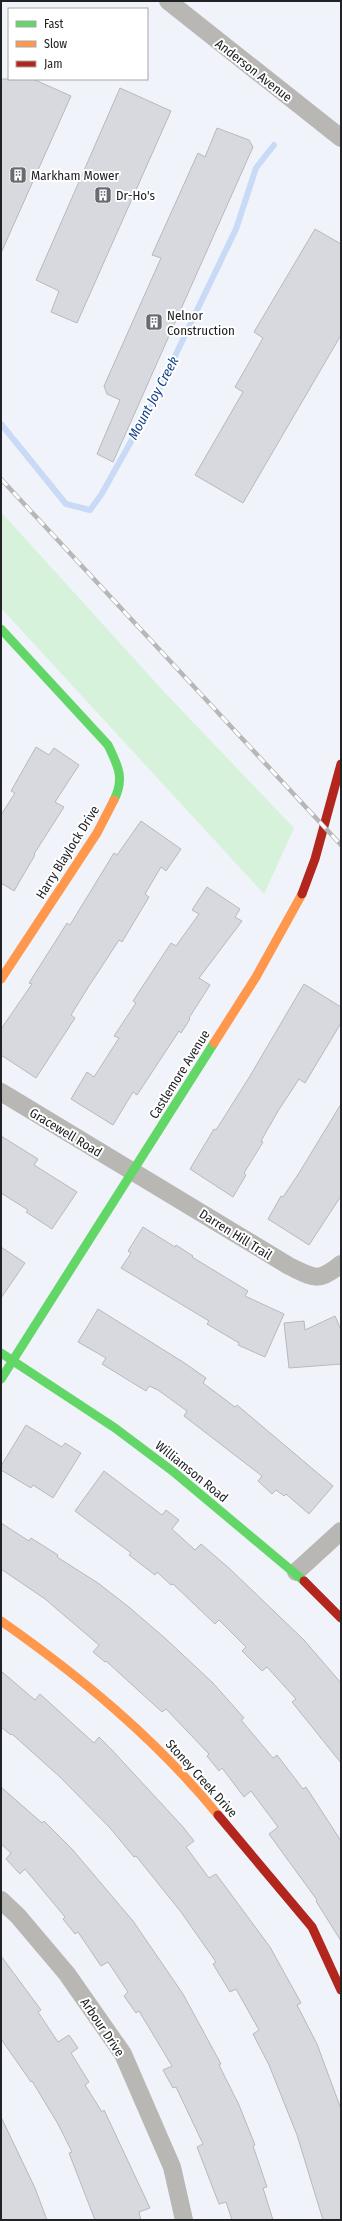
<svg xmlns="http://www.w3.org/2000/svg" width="342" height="2221" font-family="'Fira Sans Condensed',sans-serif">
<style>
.green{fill:#d7f2da}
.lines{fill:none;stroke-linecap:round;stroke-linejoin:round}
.stream{stroke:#c9daf6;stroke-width:6}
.building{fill:#d7d9de;stroke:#b7b9be}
.street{stroke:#b9b7b4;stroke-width:18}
.fast{stroke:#63d668;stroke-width:9}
.slow{stroke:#ff974d;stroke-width:9}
.jam{stroke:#b3261e;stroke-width:9}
.rail-casing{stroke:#b7b7b8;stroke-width:4.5}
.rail{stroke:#fff;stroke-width:3;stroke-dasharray:9;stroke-linecap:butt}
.labels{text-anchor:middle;stroke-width:4;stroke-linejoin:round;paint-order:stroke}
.street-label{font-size:13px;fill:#202226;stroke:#fff}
.poi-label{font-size:13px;fill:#202226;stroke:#fff;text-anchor:start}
.water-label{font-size:14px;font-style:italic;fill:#174489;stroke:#fff}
</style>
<rect width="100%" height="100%" fill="#f0f3fa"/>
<path class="green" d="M1,512L167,695L294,828L264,894L1,608Z"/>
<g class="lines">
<path class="stream" d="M1,424L66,504L90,510L101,495L152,404L236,229L256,168L274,145"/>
</g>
<path class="building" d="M1,79H33L71,96L1,253Z
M120,88L171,111L77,323L51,312L59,291L36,280Z
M217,128L249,140L253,147L113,462L97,454L120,400L107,394L104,386L161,258L152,255L198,153L205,157Z
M315,229L341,244V335L243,503L195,475L243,392L235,387L263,338L254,332Z
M36,747L49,755L54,748L79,765L55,802L64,807L34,854L35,855L14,891L1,883V815L15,793L11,791Z
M141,821L181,849L166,871L161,867L145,894L149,897L122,942L119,940L89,986L71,1015L75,1018L36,1078L1,1055V1029L32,984L29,983L67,923L70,925L114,853L117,855Z
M207,887L240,909L235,917L242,921L199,978L210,985L189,1018L190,1019L181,1033L179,1031L137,1095L133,1092L113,1125L71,1099L87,1072L94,1077L119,1038L114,1036L136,1003L133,1001L171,943L176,946L199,914L192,910Z
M304,984L341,1007V1023L305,1083L299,1079L278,1111L261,1141L263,1142L244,1173L246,1175L233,1197L190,1169L214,1129L216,1130L250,1076Z
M341,1104V1196L309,1245L268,1219L281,1196L283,1197L299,1173Z
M1,1136L38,1159L34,1165L77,1192L52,1229L26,1212L28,1210L1,1193Z
M143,1227L175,1247L176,1245L193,1256L192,1257L248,1291L245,1296L284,1314L265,1357L238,1345L239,1343L207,1324L209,1321L121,1268L131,1253L128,1251Z
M1,1247L25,1263L1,1298Z
M98,1309L183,1362L206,1378L203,1383L235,1407L237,1405L333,1486L309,1514L286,1494L284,1496L276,1490L272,1494L258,1481L262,1476L184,1416L187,1411L158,1390L149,1386L146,1391L102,1364L106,1358L78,1342Z
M335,1316L341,1330V1364L289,1368L284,1323L304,1321L305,1330Z
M26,1425L62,1447L65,1443L81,1453L53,1498L33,1485L31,1488L1,1470V1466Z
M104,1471L162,1515L166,1510L179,1520L172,1529L195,1550L201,1544L230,1569L304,1640L341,1683V1763L292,1702L296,1699L267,1667L262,1671L242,1651L246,1647L219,1620L215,1624L173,1584L171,1585L157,1572L155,1575L129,1555L131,1553L75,1511Z
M1,1523L29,1541L31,1538L58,1555L57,1557L98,1583L130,1608L166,1639L213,1683L244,1718L241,1720L273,1758L277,1755L303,1789L306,1787L341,1841V1941L316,1901L317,1900L269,1834L278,1827L251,1791L244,1797L222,1768L219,1771L207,1756L209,1754L166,1709L162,1712L106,1661L105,1662L93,1652L99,1645L45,1599L1,1569Z
M1,1671L35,1700L40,1694L94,1743L99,1737L111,1749L183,1827L194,1841L186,1847L209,1878L216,1874L270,1947L301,2003L297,2005L317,2044L341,2109V2220H323L297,2135L269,2065L253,2034L259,2030L236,1989L230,1992L213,1964L216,1962L181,1912L136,1856L134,1857L110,1828L60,1777L12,1734L11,1735L1,1727Z
M1,1787L42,1823L44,1821L72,1849L133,1921L183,1994L221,2064L219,2065L239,2105L255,2145L253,2146L267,2187L263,2188L273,2220H232L226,2202L219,2204L197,2147L203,2144L176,2087L173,2088L163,2070L172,2066L139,2011L136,2013L124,1996L128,1992L108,1962L101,1966L78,1932L75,1934L63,1919L65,1917L25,1869L20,1874L6,1859L11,1853L1,1844Z
M1,1956L41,2010L38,2012L58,2042L69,2035L78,2048L71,2053L89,2082L85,2085L102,2112L104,2110L150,2208L139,2212L141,2220H95L69,2153L72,2152L58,2124L32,2081L31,2082L1,2039Z
M1,2117L35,2188L47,2220H1Z"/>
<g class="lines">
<path class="street" d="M168,1L341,138
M1,1092L289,1266C314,1278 318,1283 341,1264
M296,1572L341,1531
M1,1900L18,1916L67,1974L123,2054L172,2167L184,2220"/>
<path class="fast" d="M1,629L108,745C118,766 125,778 114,800
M1,1353L115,1428L175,1473L304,1581
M1,1379L214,1043"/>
<path class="slow" d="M1,979L97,833L114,800
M214,1043L256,977L302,894
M1,1621C81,1677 156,1739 218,1815"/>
<path class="jam" d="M302,894L315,859L341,764
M304,1581L341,1618
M218,1815L312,1927L341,1990"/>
<defs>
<path id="rail" d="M1,479L341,845"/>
</defs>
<use href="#rail" class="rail-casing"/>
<use href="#rail" class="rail"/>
</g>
<defs>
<symbol id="building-square" viewBox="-11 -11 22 22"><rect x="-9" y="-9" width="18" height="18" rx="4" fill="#696b70" stroke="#fff"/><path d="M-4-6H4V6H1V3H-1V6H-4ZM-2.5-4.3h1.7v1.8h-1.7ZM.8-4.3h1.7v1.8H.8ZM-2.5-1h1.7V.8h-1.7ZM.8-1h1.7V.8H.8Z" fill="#fff"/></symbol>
</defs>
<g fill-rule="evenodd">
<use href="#building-square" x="8" y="165" width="20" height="20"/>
<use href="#building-square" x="93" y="185" width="20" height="20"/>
<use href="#building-square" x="144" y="312" width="20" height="20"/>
</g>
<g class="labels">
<g class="street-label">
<text transform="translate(254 70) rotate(38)" y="5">Anderson Avenue</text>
<text transform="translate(67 852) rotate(-58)" y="5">Harry Blaylock Drive</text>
<text transform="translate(179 1074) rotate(-58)" y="5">Castlemore Avenue</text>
<text transform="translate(66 1132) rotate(31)" y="5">Gracewell Road</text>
<text transform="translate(236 1234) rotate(32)" y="5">Darren Hill Trail</text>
<text transform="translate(192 1471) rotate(39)" y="5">Williamson Road</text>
<text transform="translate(202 1778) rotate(48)" y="5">Stoney Creek Drive</text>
<text transform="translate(103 2027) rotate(56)" y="5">Arbour Drive</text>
</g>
<g class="poi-label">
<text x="31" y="180">Markham Mower</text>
<text x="116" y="200">Dr-Ho's</text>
<text x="167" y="320">Nelnor<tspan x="167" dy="15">Construction</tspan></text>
</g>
<g class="water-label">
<text transform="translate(153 398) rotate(-62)" y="5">Mount Joy Creek</text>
</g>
</g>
<rect width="342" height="2221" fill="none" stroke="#202226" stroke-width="4"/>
<rect x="8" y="8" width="140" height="72" fill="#ffffff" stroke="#a6a7a8"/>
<rect x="16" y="21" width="20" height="6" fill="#63d668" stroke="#a6a7a8"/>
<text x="44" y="28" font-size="12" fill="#202226">Fast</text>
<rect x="16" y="41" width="20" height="6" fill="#ff974d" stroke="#a6a7a8"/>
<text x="44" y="48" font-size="12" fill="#202226">Slow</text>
<rect x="16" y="61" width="20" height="6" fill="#b3261e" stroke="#a6a7a8"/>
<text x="44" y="68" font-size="12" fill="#202226">Jam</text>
</svg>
